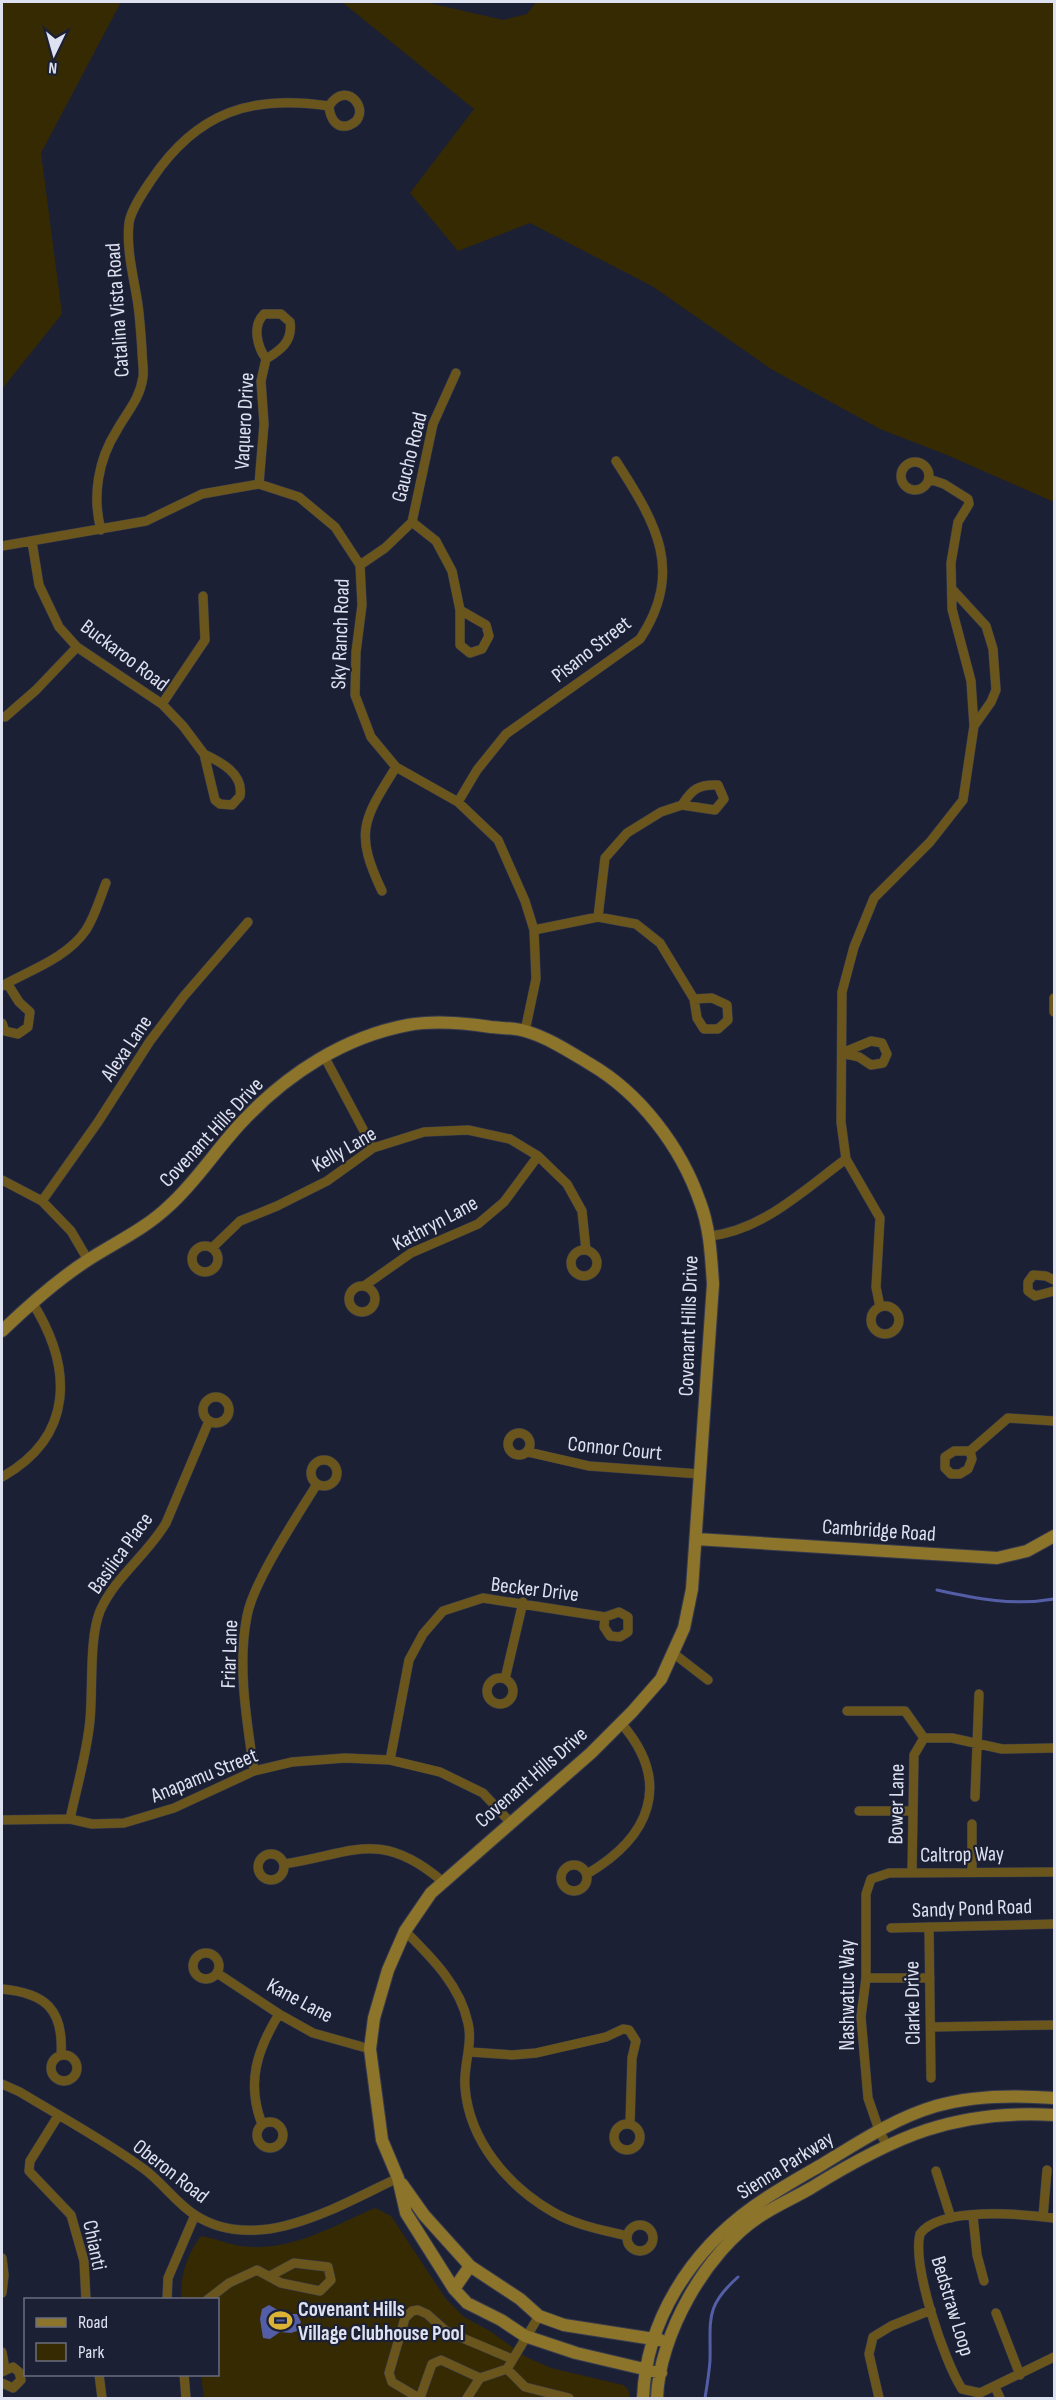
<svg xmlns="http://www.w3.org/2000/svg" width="1056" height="2400" font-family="'Sofia Sans Condensed',sans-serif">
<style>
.green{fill:#362a03}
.water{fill:#535ea7}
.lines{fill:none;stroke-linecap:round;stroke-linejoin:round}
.stream{stroke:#535ea7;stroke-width:3}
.street-casing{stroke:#373b4e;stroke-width:10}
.secondary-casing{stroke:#373b4e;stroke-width:14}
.street{stroke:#6a561c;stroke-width:9}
.secondary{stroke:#8d742b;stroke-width:12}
.labels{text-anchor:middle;stroke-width:4.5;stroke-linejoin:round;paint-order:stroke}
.street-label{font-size:21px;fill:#dee1f0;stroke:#1c2034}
.poi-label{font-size:21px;font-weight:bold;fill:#dee1f0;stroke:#1c2034;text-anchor:start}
</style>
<rect width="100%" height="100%" fill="#1c2034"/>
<path class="green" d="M2,2H121L41,153L62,314L2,389Z
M342,2H425L503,20L527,14L536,2H1054V502L947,455L880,429L771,369L652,286L530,223L458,251L410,193L474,109Z
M375,2208L391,2216L446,2299L464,2317L490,2331L526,2357L551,2368L623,2385L628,2389L630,2398H204L201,2375L218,2374V2300H182C179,2278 187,2254 201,2236C215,2238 227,2244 241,2246C289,2253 333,2226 375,2208Z"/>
<path class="water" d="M269,2305L285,2314H297L301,2322L297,2331L291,2333L280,2332L270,2339L263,2338L260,2319L262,2309Z"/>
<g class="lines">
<path class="stream" d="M937,1590C977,1599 1014,1606 1054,1599
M705,2398C707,2386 709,2373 710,2361C711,2320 704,2307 738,2277"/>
<defs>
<path id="street" d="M901 476a14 14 0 1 1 28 0a14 14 0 1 1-28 0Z
M259,484L264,424L261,381L266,359C281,350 293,341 290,322L281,314H264C252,326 257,346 266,359
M412,522L436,541L452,571L460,610V645L470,653L482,649L489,636L486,625L460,610
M101,530C92,496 98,460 117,430C127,412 140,399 143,377C144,369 142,359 142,350C141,335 140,320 138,305C134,278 126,250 129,223C131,209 144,191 152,179C197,112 252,94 329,106C348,77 374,115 350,125C336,130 330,118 329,106
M32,542L39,585L59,627L77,647L162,704L183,726L204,754L215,800L220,804L232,805L240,796C244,774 221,762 204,754
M2,546L146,521L202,494L259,484L299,497L335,527L360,565L362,605L356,652L355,695L371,737L396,767L458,802L498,840L525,901L534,930L536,979L525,1031
M360,565L385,548L412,522L433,424L456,373
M952,589L986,626L993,649L996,690L991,702L974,726
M162,704L205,640L203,596
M5,717L36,690L77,647
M458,802L477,770L506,734L640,639C685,571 656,523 616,461
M382,891C354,832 363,820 396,767
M598,917L605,858L627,833L661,812L682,805L715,810L724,799L718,785C699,784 692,789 682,805
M534,930L598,917L636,924L660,943L694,999L697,1018L704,1029H718L728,1020L727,1005L712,998L694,999
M2,986C30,970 67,958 86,930C95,916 100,898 106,883
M1054,998V1012
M2,1023L5,1031L18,1034L28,1027L30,1012L19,1002L7,983
M871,1041L882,1043L887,1054L883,1063L871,1065L859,1057L842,1053Z
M324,1056L373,1148
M2,1180L42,1201L71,1231L88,1260
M42,1201L98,1122L150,1041L184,996L248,922
M709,1236C762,1231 805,1189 846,1159
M192 1259a13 13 0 1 1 26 0a13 13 0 1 1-26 0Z
M212,1248L240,1221L277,1206L327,1181L373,1148L424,1132L468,1130L510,1139L538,1156L567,1184L582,1211L586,1250
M571 1263a13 13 0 1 1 26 0a13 13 0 1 1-26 0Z
M1054,1280L1046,1276L1033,1275L1028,1282V1291L1035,1296L1054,1291
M364,1286L411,1253L478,1224L504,1202L538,1156
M349 1299a13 13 0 1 1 26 0a13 13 0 1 1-26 0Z
M871 1320a14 14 0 1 1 28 0a14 14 0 1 1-28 0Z
M880,1307L876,1287L880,1218L846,1159L841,1122L842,992L854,947L874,898L930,842L963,800L974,726L971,681L952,609L951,563L958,522L969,504L968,499L944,484L929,479
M203 1410a13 13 0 1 1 26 0a13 13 0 1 1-26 0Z
M508 1444a11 11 0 1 1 22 0a11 11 0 1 1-22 0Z
M970,1451L972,1459L968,1469L960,1474H951L945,1468V1457L954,1451H970L1008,1418L1054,1421
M528,1452L589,1466L700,1474
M311 1473a13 13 0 1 1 26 0a13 13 0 1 1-26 0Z
M2,1477C75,1436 73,1367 32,1302
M673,1653L708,1680
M487 1691a13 13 0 1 1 26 0a13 13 0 1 1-26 0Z
M505,1679L523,1602
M847,1711H905L924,1738
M390,1760L409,1660L423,1634L443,1611L483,1598L605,1617L619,1612L628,1617V1632L620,1637L610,1636L604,1627L605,1617
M254,1771C247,1722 237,1666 247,1616C253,1582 298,1515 317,1484
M975,1797L979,1694
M859,1811H913
M70,1819C77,1786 87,1753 90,1720C93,1689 89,1638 100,1611C115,1577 147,1555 166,1523L209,1421
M2,1820L70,1819L92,1824L124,1823L174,1808L254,1771L292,1762L345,1758L390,1760L440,1772L483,1793L510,1822
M972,1824V1872
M258 1867a13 13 0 1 1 26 0a13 13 0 1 1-26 0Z
M284,1864C352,1854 380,1828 442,1881
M561 1878a13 13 0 1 1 26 0a13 13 0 1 1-26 0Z
M912,1873L914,1755L924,1738H952L1002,1749L1054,1748
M587,1874C650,1837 673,1783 621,1723
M929,1927L931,2078
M891,1928L1054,1924
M405,1931C431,1957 460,1985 468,2023C473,2045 463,2066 465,2087C469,2141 508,2186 553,2212C575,2225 603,2230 627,2236
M193 1966a13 13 0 1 1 26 0a13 13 0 1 1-26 0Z
M217,1973L279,2014L313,2033L370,2049
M866,1978H930
M2,1989C45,1993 64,2009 61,2055
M931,2027L1054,2025
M470,2052L512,2055L536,2053L606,2037L623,2029L629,2030L636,2041L632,2058L630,2124
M51 2068a13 13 0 1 1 26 0a13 13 0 1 1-26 0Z
M2,2084L20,2092C61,2117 106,2141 144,2169C163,2183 176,2203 195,2215C258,2256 340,2205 398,2178
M58,2116L30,2161L29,2171L71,2215L84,2261L86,2300
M257 2135a13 13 0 1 1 26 0a13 13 0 1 1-26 0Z
M262,2124C246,2083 257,2050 279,2014
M614 2137a13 13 0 1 1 26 0a13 13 0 1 1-26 0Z
M886,2144L879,2130L868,2098L861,2017L866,1978V1894L871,1879L889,1873L1054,1872
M936,2171L951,2218
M973,2216L977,2255L984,2281
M1043,2217L1047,2170
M1054,2218C1023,2214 940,2206 920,2234C912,2266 944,2361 962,2389L980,2393L1054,2357
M627 2238a13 13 0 1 1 26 0a13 13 0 1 1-26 0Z
M2,2258L4,2275L2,2293
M167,2300L168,2278L195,2215
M207,2300L229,2283L257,2270L281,2283L320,2291L331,2280L328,2267L294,2263L270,2276
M996,2313L1020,2375
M2,2352L5,2369
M507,2369L525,2387L569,2398
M2,2372L13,2367L19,2372L21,2380L13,2388L2,2383
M99,2374L102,2398
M184,2374L186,2398
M995,2387L1000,2398
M419,2398L392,2382L389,2373L405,2318L412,2311L418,2310L427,2314L446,2331L512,2359
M420,2398L432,2364L441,2360L480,2378
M467,2398L480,2378L507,2369L539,2316
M879,2398L869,2354L873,2337L891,2326L931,2310"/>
<path id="secondary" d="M2,1331C29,1305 57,1280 88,1260C116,1242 145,1229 169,1206C197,1181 217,1148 243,1121C287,1074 344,1037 408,1025C435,1020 465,1023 491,1027C502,1028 514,1028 525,1031C547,1037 570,1052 590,1064C640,1093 681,1147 700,1202C710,1228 711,1256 713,1284L692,1589L684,1628L661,1679L632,1712L591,1753L431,1893L405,1931L388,1970L374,2018L370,2049L382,2140L398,2178L406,2213L454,2289L467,2303L501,2320L525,2336L576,2353L661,2373
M696,1539L997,1558L1027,1551L1054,1536
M402,2184L424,2215L470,2266L520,2299L539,2316L564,2325L660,2340
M454,2289L470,2266
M643,2398C646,2321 690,2252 753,2207C775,2191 799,2178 823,2164C859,2142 895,2118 936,2106C974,2095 1015,2095 1054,2098
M657,2398C659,2335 706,2252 759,2217C775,2206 794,2198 811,2188C893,2137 955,2109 1054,2115"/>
</defs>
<use href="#street" class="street-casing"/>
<use href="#secondary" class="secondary-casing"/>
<use href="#street" class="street"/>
<use href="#secondary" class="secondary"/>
</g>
<defs>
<symbol id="stadium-bare" viewBox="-9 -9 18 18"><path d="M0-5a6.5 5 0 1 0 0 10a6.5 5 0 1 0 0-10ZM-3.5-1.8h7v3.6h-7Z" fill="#dbb233" stroke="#1c2034" stroke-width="2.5" paint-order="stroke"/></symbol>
</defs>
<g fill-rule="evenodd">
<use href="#stadium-bare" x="264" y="2304" width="33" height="33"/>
</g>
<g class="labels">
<g class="street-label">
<text transform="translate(117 310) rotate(-94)" y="7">Catalina Vista Road</text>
<text transform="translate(244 421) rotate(-87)" y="7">Vaquero Drive</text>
<text transform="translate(409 457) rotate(-76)" y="7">Gaucho Road</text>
<text transform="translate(340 634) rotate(-88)" y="7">Sky Ranch Road</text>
<text transform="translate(591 649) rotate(-38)" y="7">Pisano Street</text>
<text transform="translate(125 655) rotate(37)" y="7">Buckaroo Road</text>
<text transform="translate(126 1048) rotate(-56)" y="7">Alexa Lane</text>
<text transform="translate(211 1132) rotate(-47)" y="7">Covenant Hills Drive</text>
<text transform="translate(344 1149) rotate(-30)" y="7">Kelly Lane</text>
<text transform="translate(435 1223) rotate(-28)" y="7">Kathryn Lane</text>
<text transform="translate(688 1326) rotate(-88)" y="7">Covenant Hills Drive</text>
<text transform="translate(615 1448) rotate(6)" y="7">Connor Court</text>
<text transform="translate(879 1530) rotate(4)" y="7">Cambridge Road</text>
<text transform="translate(120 1553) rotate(-54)" y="7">Basilica Place</text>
<text transform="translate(535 1589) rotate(7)" y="7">Becker Drive</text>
<text transform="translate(229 1654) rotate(-88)" y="7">Friar Lane</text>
<text transform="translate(204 1775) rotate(-22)" y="7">Anapamu Street</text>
<text transform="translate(531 1777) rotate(-41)" y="7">Covenant Hills Drive</text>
<text transform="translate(896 1804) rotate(-89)" y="7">Bower Lane</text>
<text transform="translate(962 1854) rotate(-1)" y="7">Caltrop Way</text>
<text transform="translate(972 1908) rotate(-2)" y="7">Sandy Pond Road</text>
<text transform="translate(847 1995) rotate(-90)" y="7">Nashwatuc Way</text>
<text transform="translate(300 2000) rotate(28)" y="7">Kane Lane</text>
<text transform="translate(912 2003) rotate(-91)" y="7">Clarke Drive</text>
<text transform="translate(785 2165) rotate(-32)" y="7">Sienna Parkway</text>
<text transform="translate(171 2171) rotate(38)" y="7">Oberon Road</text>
<text transform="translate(95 2245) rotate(78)" y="7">Chianti</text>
<text transform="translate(953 2306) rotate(73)" y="7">Bedstraw Loop</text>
</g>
<g class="poi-label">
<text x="298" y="2316">Covenant Hills<tspan x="298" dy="24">Village Clubhouse Pool</tspan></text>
</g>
</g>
<rect width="1056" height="2400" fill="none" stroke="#dee1f0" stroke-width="6"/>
<rect x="24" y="2298" width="195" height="78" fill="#1c2034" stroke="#6a6d7f" stroke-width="1.5"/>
<rect x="36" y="2318" width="30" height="9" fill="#8d742b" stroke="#6a6d7f" stroke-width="1.5"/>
<text x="78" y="2328" font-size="18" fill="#dee1f0">Road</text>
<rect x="36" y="2343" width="30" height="18" fill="#362a03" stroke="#6a6d7f" stroke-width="1.5"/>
<text x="78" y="2358" font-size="18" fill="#dee1f0">Park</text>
<g transform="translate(54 54) rotate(185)" stroke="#1c2034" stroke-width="4.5" paint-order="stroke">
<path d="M0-4.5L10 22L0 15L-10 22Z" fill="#dee1f0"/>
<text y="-9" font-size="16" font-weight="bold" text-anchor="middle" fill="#dee1f0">N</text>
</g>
</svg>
